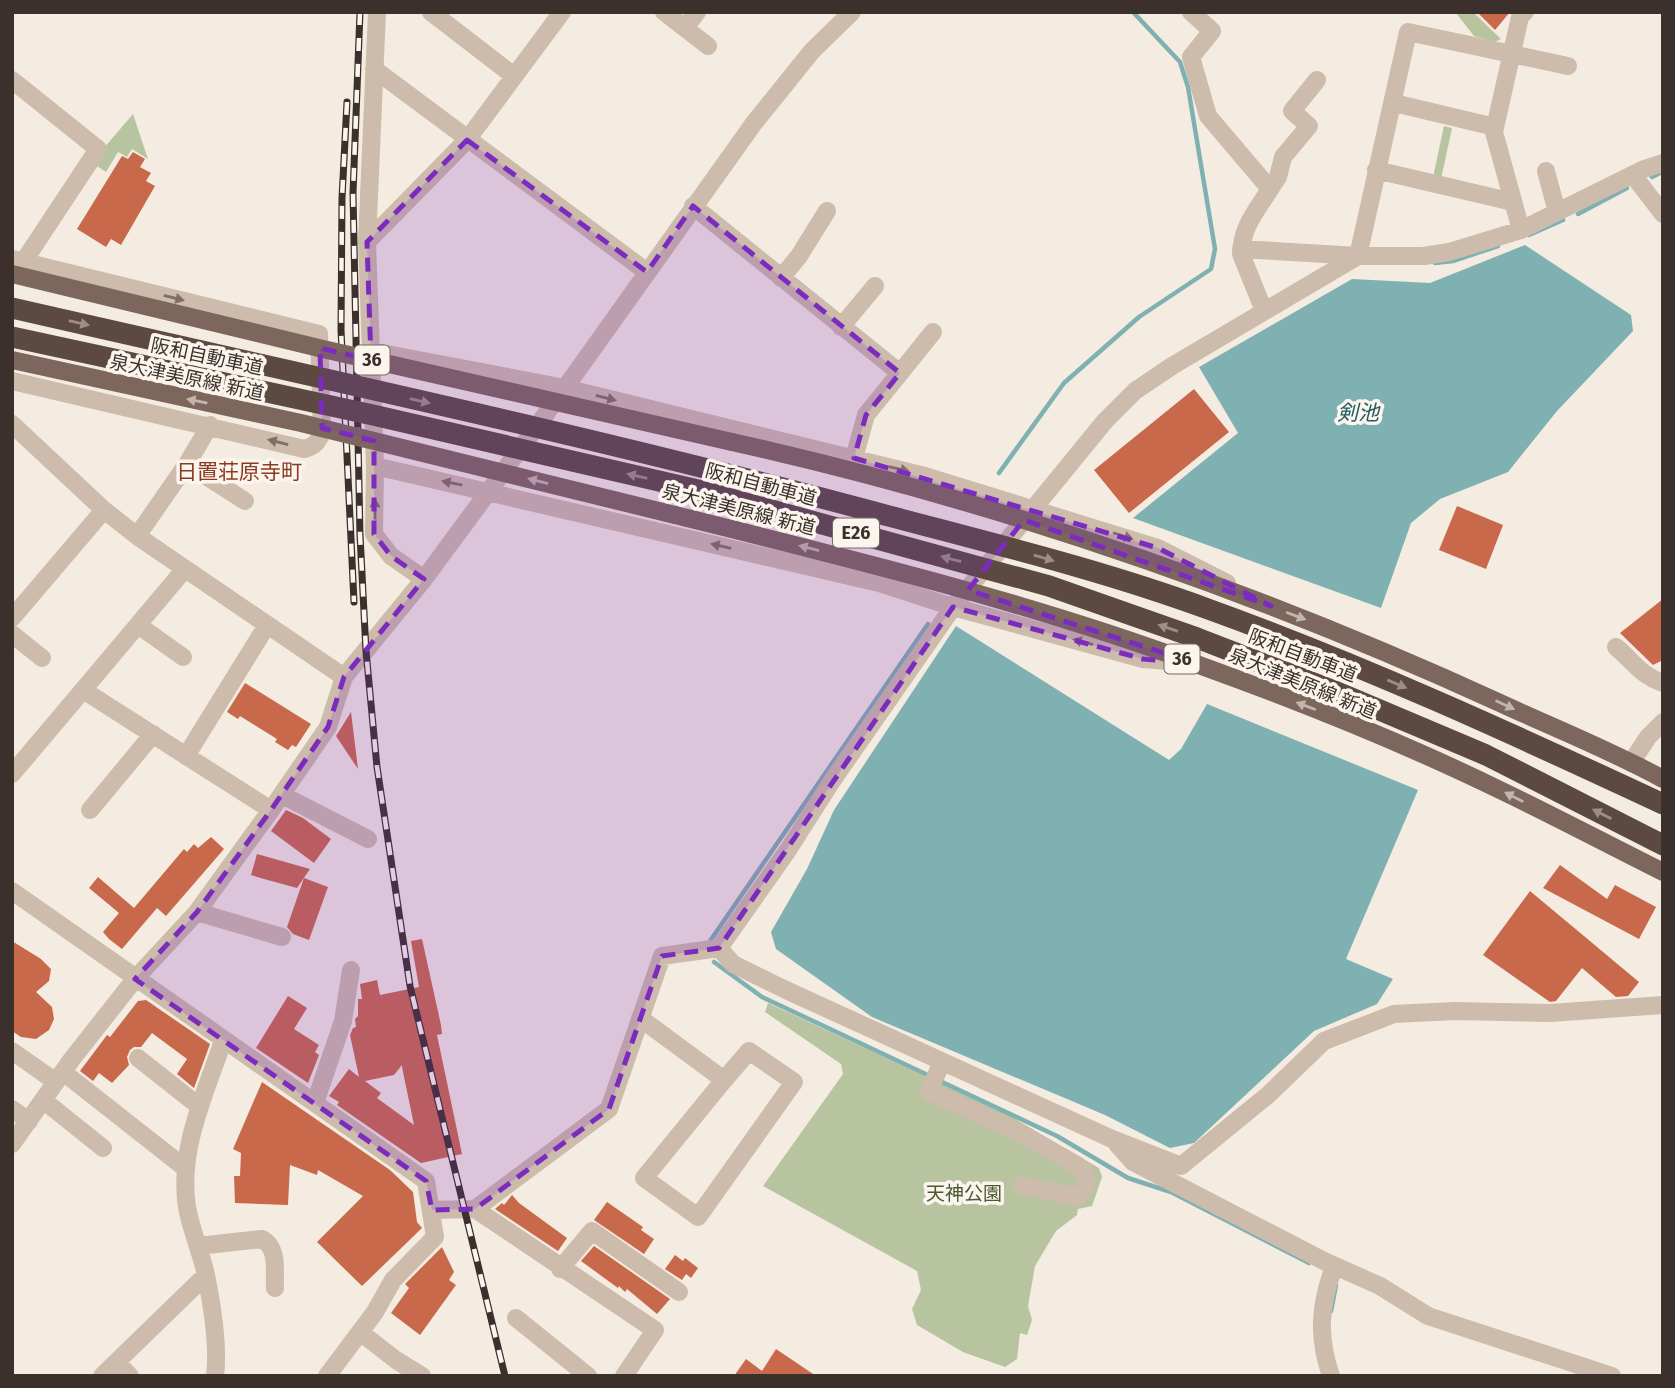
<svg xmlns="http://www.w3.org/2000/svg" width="1675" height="1388" font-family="'Fira Sans','Noto Sans JP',sans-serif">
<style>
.green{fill:#b8c4a0}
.water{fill:#7fb0b2}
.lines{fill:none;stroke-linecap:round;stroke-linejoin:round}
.stream{stroke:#7fb0b2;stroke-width:4.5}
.building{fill:#c8694b;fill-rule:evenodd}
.minor{stroke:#cdbbac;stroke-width:18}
.major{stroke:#7d675c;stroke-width:18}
.rail-casing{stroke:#3b302b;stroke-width:7}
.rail{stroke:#fbf5ee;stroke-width:4.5;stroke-dasharray:13;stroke-linecap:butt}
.major-bridge{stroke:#7d675c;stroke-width:18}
.highway-bridge{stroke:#5c4a42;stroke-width:21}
.oneway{fill:#7d6f65}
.oneway2{fill:#9c8e87}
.oneway3{fill:#c2b5ac}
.marked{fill:#7b2cbf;fill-opacity:0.2;stroke:#7b2cbf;stroke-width:5;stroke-dasharray:14 9;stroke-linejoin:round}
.labels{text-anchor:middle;stroke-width:7;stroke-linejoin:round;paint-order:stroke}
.shield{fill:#fbf5ee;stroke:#756b66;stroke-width:2}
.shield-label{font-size:18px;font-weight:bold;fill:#3b302b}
.street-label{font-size:19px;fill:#3b302b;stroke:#fbf5ee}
.park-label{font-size:19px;fill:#4a5a2e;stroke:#fbf5ee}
.water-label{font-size:21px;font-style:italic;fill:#1f5a5e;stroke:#fbf5ee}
.neighbourhood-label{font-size:21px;fill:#8c3b22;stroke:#fbf5ee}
</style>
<rect width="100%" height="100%" fill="#f4ebe1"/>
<path class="green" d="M1473,12L1501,39L1495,42L1474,36L1456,13Z
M133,114L148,159L132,149L127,157L118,152L106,172L94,164L103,149Z
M1444,126L1452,128L1441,179L1433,177Z
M768,1003L1005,1113L1099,1168L1102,1177L1092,1206L1078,1209L1077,1215L1056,1231L1035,1266L1028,1306L1032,1320L1027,1335L1020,1333L1017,1359L1005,1367L963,1352L917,1325L912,1309L921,1290L917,1271L763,1186L843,1074L841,1064L765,1012Z"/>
<path class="water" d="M1525,245L1631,315L1633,331L1557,411L1508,472L1440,499L1411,523L1381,608L1133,518L1238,433L1199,367L1352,279L1430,283Z
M956,626L1169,760L1181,749L1207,704L1418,790L1346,959L1393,979L1377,1004L1314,1031L1194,1143L1170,1148L1105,1115L872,1017L776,949L771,932L807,869L834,810Z"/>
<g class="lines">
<path class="stream" d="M1652,177L1662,172
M1578,214L1627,188
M1529,235L1563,220
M1435,263L1453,261L1498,246
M999,473L1064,383L1139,317L1211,269L1215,249L1188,87L1180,62L1133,12
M710,941L928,624
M714,962L762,997L932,1077
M940,1081L1057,1136L1128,1178L1171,1192L1309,1263
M1331,1311L1336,1285"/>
</g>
<path class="building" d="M1477,12H1510L1495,30Z
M133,152L145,159L140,167L151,173L146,181L155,186L121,245L111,239L106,247L77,229L122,156L128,159Z
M1194,389L1229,432L1129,513L1094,470Z
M1457,506L1503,525L1486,569L1439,550Z
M1663,599V660L1653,665L1620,633Z
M245,683L311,724L296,747L292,745L288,750L275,742L277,739L240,716L238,719L227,712Z
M351,712L358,769L336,736Z
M286,810L303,818L331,839L314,863L271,831Z
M211,837L224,849L166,916L157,908L122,949L109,939L103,932L119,913L89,888L98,877L134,908L184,849L187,852L194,844L198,848Z
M257,854L310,869L297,888L264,879L251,875Z
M1560,865L1607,899L1615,885L1656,907L1639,939L1543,888Z
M304,878L328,887L309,940L293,934L287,927Z
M1530,891L1639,982L1628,996L1616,997L1582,968L1556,1001L1550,1002L1483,955Z
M422,939L441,1025L442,1034L437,1035L462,1154L421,1163L337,1105L339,1102L329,1096L349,1069L359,1077L350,1035L353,1028L356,1027L355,1019L358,1016V999H362L360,984L377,980L380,995L419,987L411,941ZM402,1065V1067L414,1125L377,1098L381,1093L365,1081L394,1075Z
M12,941L41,959L51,969L49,981L36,992L52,1007L54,1019L49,1030L36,1039L21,1037L12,1031Z
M288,996L307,1008L294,1029L319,1045L315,1052L319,1055L308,1083L256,1048Z
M146,1000L210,1044L194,1088L177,1074L187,1059L152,1033L141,1047H134L130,1050L127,1057L129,1065L112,1083L99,1073L93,1081L80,1071L107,1035L110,1037L138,1001Z
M262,1082L390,1170L413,1192L417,1222L422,1228L362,1286L317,1242L363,1196L318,1170L317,1175L290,1165L288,1205L235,1203L234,1176H240L241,1153L233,1149Z
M512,1195L519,1203L567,1238L558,1251L495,1209L502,1203L504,1205Z
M607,1202L643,1227L641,1230L654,1239L644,1254L594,1220Z
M594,1246L670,1299L657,1314L627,1289L625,1292L619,1286L618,1288L581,1261Z
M442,1247L454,1272L449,1280L456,1285L420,1335L391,1313L409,1288L405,1284Z
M675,1255L683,1261L685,1258L698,1268L691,1278L686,1274L682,1280L665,1269Z
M776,1349L816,1376H734L746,1359L762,1371Z"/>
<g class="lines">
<path class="minor" d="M377,12L367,242L375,466L374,534L391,556L424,579
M431,12L514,76
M664,12L708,46
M1191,12L1212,31L1191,57L1208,116L1270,189C1256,212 1242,226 1241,254L1264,311
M685,28L697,12
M374,69L647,272
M12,80L98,149L18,270
M1394,103L1495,127
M1376,170L1513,202
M1546,171L1557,212
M1633,175L1663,214
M1270,189L1278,177L1283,157L1309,126L1292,111L1317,80
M693,206L900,373L866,415L854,458
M1521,230L1494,132L1520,17L1525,12
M367,242L467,140L562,12
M1241,249L1358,256H1424L1449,252L1521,230L1644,169L1663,163
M12,259L319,334L322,432C318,442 315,446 304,449L12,381
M781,278L799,256L827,211
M841,327L875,286
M371,351L565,388L925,476L1158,548L1227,583
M900,373L933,332
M12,424L104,510L137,536L344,677
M187,464L245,501
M375,466L879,583L953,607L1143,659L1180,662
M137,536L187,464L210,425
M184,570L83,690L271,810
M12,618L104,510
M138,625L183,657
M12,634L42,658
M1616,647C1633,661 1640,675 1663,683
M186,756L267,625
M1631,763L1648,737L1663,722
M12,774L83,690
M282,795L368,839
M90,810L153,734
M12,891L426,1181L435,1237L393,1280L375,1312L327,1376
M197,912L282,937
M719,948L733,964L786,990L1112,1139L1181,1166L1268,1095L1324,1041L1394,1014L1455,1011L1550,1013L1663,1005
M640,1018L724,1080L749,1051L794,1082L698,1217L644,1178L724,1080
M12,1051L56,1082
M138,1058L200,1107
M942,1062L929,1091L1018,1132L1077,1165C1089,1175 1091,1187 1077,1197L1022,1185
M63,1072L185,1168
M43,1100L103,1148
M315,1103L343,1021L351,970
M12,1109L29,1121
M12,1144L72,1059L135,979L197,912L271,810L328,727L344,677L424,579L565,388L754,123L812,51L852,12
M1117,1144L1133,1162L1324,1261L1380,1286L1428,1316L1612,1376
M475,1209L655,1330L624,1376
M432,1210L475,1209L609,1109L662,956L719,948L788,850L832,781L953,607L1105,421L1135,391L1172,366L1358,256L1408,32L1568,66
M198,1246L262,1239C279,1248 274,1271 275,1288
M560,1269L592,1231L679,1292
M516,1318L588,1376
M360,1332L396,1360L422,1376
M117,1362L130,1376
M102,1376L206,1275
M215,1376C219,1345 212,1305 206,1275C201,1252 191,1230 187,1207C178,1150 205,1094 223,1041
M1331,1376C1317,1335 1320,1306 1334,1266"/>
<path class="major" d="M732,442C996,501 1254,590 1500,703C1554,728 1610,750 1663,779
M675,515C852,559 1029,602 1199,665C1301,702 1404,743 1502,791C1556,817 1609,845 1663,872"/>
<defs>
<path id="rail" d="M360,12L353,193L360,535L366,651L377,767L410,986L505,1376
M347,102L342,198L341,330L354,602"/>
</defs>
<use href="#rail" class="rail-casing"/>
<use href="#rail" class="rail"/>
<path class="major-bridge" d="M12,274L323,349L732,442
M12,360L301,423L675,515"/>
<path class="highway-bridge" d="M12,308C300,374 589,435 874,512C986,542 1099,569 1208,609C1363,665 1513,734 1663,804
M12,337L373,415L698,490L1049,586L1197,638L1337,692L1486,755L1663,845"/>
</g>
<defs><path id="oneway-solid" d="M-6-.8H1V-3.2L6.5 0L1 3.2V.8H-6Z" transform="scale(1.75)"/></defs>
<g class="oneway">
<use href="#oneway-solid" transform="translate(174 298) rotate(14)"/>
<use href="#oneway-solid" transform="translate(606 398) rotate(14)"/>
<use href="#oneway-solid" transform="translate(278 442) rotate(-166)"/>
<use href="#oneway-solid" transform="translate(899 469) rotate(13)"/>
<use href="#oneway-solid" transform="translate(452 483) rotate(-168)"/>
<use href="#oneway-solid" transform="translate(375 509) rotate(-90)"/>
<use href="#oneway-solid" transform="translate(1123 536) rotate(18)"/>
<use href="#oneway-solid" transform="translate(721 546) rotate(-167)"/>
<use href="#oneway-solid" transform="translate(1083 642) rotate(-165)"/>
</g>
<g class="oneway2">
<use href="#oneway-solid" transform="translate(79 323) rotate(13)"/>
<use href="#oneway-solid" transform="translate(420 401) rotate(13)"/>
<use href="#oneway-solid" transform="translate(637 476) rotate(-167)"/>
<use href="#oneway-solid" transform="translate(1044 558) rotate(16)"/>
<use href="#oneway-solid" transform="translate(951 559) rotate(-165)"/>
<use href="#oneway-solid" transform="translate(1168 628) rotate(-161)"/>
<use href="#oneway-solid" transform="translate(1397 684) rotate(23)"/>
<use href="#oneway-solid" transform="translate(1602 814) rotate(-153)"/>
</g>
<g class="oneway3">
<use href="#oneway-solid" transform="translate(197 401) rotate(-168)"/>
<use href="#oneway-solid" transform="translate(538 481) rotate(-166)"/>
<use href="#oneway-solid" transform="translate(809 548) rotate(-166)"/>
<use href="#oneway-solid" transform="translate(1296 616) rotate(21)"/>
<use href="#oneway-solid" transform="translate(1505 705) rotate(25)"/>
<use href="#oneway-solid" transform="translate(1306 706) rotate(-159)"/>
<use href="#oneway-solid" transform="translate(1514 797) rotate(-153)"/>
</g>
<path class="marked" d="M467,140L647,272L693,206L900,373L866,415L854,458L1158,548L1271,606L1024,520L968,590L1198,664L1143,659L953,607L719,948L662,956L609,1109L475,1209L432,1210L426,1181L135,979L197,912L271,810L328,727L344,677L424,579L391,556L374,534V441L322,428L320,348L371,360L367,242Z"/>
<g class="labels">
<g class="shield">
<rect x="354.5" y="345.5" width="35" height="29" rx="5"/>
<rect x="833" y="518.5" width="46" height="29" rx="5"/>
<rect x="1164.5" y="644.5" width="35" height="29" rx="5"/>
</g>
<g class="shield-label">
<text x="372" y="366">36</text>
<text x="856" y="539">E26</text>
<text x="1182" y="665">36</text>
</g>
<g class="street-label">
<text transform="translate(207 356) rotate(12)" y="7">阪和自動車道</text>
<text transform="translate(187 377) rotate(12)" y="7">泉大津美原線 新道</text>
<text transform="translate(761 484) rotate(15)" y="7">阪和自動車道</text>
<text transform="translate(739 509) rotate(14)" y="7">泉大津美原線 新道</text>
<text transform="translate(1303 655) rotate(21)" y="7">阪和自動車道</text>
<text transform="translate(1303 683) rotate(22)" y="7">泉大津美原線 新道</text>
</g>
<g class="park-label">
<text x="964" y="1200">天神公園</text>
</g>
<g class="water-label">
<text x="1358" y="420">剣池</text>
</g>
<g class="neighbourhood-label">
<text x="239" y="479">日置荘原寺町</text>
</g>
</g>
<rect width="1675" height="1388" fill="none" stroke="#3b302b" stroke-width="28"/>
</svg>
